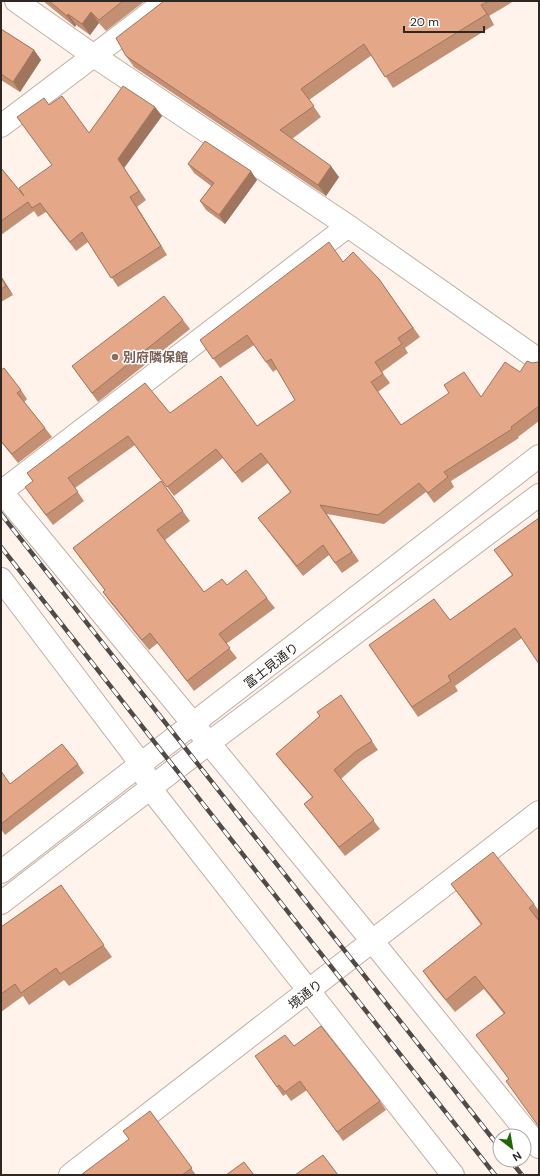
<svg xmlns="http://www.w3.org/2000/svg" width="540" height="1176" font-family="'DM Sans','Noto Sans JP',sans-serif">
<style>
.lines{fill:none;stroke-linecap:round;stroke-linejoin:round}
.minor-casing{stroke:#c2afa5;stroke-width:24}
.minor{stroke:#fff;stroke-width:22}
.rail-casing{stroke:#524a46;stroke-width:4.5}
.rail{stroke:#fff;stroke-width:3;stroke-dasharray:9;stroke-linecap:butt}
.wall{fill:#c49074}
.shaded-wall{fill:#a0755e}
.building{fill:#e4a787;stroke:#a0755e}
.education-dot{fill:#8d6e63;stroke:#fff;stroke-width:1.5}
.labels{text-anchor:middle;stroke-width:3;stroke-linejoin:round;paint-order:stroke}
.education-label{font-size:13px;font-weight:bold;fill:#785e54;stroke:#fff;text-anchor:start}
.street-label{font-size:13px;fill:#2e2723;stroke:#fff}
</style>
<rect width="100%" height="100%" fill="#fff3ec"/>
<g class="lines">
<defs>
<path id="minor" d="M16,1L94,56L348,226L539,360
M1,126L166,1
M1,491L373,942L539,1147
M1,492L348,226
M1,579L141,764L150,788L453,1175
M1,872L539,456
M1,903L209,743L539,495
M70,1175L539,812"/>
</defs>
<use href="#minor" class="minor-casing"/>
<use href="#minor" class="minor"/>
<defs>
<path id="rail" d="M1,514L500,1148
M1,547L495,1175
M510,1160L522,1175"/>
</defs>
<use href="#rail" class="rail-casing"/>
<use href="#rail" class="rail"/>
</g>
<path class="wall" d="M43,1H145L106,31L99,23L90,35L76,25L75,27Z
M164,1H514L489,16L494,25L393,88L372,55L309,100L321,117L292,139L339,177L326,196L134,67L126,56Z
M1,29L34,50L41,60L20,92L1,80Z
M49,105L89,133L155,107L162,116L124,168L146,200L137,207L167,255L118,287L88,242L76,251L46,212L38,217L34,211L1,235V168L24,196L52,166Z
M188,164L257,180L225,224L206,210L200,201L211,186L194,173Z
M343,262L379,279L420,337L405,348L408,353L382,372L390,383L378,392L401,425L481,397L520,372L532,363L538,362L539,361V421L518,437L519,438L451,481L454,487L434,503L426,492L384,524L327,514L359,561L342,573L329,555L303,576L265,527L258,518L290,492L268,463L242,483L223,458L174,496L135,445L75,488L84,501L53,525L32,497L33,481L27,473L170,413L257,426L295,400L277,369L273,372L254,345L220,368L200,340Z
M1,276L13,295L1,302Z
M183,320L190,329L98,402L72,366Z
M1,370L21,390L27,399L24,402L45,428L52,437L18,463L1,442Z
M161,481L190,521L165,540L204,592L227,585L267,598L275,608L226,644L237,658L194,691L158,643L149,650L110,602L103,592L105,590L80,558L73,548Z
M539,518L522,638L455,686L458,691L418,717L369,645L450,620L512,575L494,550Z
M341,695L378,750L361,761L341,779L380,829L345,856L304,804L312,797L283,763L276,754L320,716Z
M78,764L84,773L5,835L1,829V771L10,784Z
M451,884L534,904L539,911V919L538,920L509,1079L476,1035L504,1014L484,989L455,1012L432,984L423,971L481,925L460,896Z
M61,885L112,957L69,986L64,980L29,1005L23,996L1,1012V927Z
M294,1046L380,1101L386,1110L343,1141L307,1090L291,1101L286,1094L283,1096L255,1056Z
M150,1111L196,1175H81L129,1140Z"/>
<path class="shaded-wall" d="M481,5L489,16L494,25L487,14Z
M91,12L99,23L90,35L82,24Z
M68,14L76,25L75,27L67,16Z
M34,50L41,60L20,92L13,82Z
M155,107L162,116L124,168L146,200L118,159Z
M331,166L339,177L326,196L318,185Z
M251,171L257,180L225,224L219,215Z
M130,197L137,207L167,255L161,246Z
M1,276L13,295L6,286Z"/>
<path class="building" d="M49,1H123L99,20L91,12L82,24L68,14L67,16Z
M164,1H489L481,5L487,14L385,77L364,44L301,89L314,106L280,130L331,166L318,185L126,56L116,38Z
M1,29L34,50L13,82L1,74Z
M123,86L155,107L118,159L139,191L130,197L161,246L111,278L82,232L70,242L40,203L32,208L28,202L1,221V168L24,196L19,188L52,165L17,117L44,98L49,105L62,96L89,133Z
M205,141L251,171L219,215L200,201L214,183L188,164Z
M329,242L343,262L353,252L379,279L413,328L398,338L402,344L375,362L383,374L371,382L401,425L449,393L444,385L464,372L481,397L505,362L520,372L527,361L532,363L538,362L539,361V406L511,427L512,429L444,472L448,477L428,493L419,483L378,515L320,505L352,552L335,563L323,545L297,566L258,518L291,492L261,453L235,473L216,449L167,487L128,436L68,478L78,492L46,515L25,487L33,481L27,473L145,383L170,413L221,376L257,426L295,400L271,359L266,362L247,335L213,359L200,340Z
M1,277L6,286L1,289Z
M164,296L183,320L92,393L72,366Z
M4,368L21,390L17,393L45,428L12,454L1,441V370Z
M161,481L183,511L157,530L204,592L222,579L227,585L246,570L267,598L219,634L230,648L187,681L150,633L142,640L103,592L105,590L73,548Z
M539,518V664L515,628L448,676L451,681L412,707L369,645L434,599L450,620L513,575L494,550Z
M341,695L372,741L355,752L334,770L374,820L339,847L304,804L313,797L276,754L320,716L317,712Z
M62,744L78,764L1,824V771L10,784Z
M493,852L534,904L529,908L539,921V1127L506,1081L509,1079L476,1035L505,1013L475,976L446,1000L423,971L482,924L451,884Z
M61,885L104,945L60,974L56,968L21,993L15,984L1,994V927Z
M321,1026L380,1101L337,1132L300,1081L285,1092L279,1085L277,1087L255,1056L285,1035L294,1046Z
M150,1111L192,1168L182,1175H81L129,1139L123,1131Z
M323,1155L338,1175H295Z
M244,1162L254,1175H226Z"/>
<circle class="education-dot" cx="115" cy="357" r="4"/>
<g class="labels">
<g class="education-label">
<text x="123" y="362">別府隣保館</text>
</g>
<g class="street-label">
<text transform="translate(271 665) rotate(-38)" y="5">富士見通り</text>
<text transform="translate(305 994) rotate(-38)" y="5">境通り</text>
</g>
</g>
<rect width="540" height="1176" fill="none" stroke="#2e2723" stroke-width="4"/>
<g transform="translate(512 1148) rotate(149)"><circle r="19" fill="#ffffff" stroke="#aba9a7"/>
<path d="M0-3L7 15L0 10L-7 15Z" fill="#226700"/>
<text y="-6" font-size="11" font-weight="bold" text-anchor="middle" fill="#2e2723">N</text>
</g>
<path d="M404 26v6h80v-6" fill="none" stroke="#2e2723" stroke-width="2"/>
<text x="410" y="26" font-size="12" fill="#2e2723" stroke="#ffffff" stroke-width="3" paint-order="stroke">20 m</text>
</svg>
